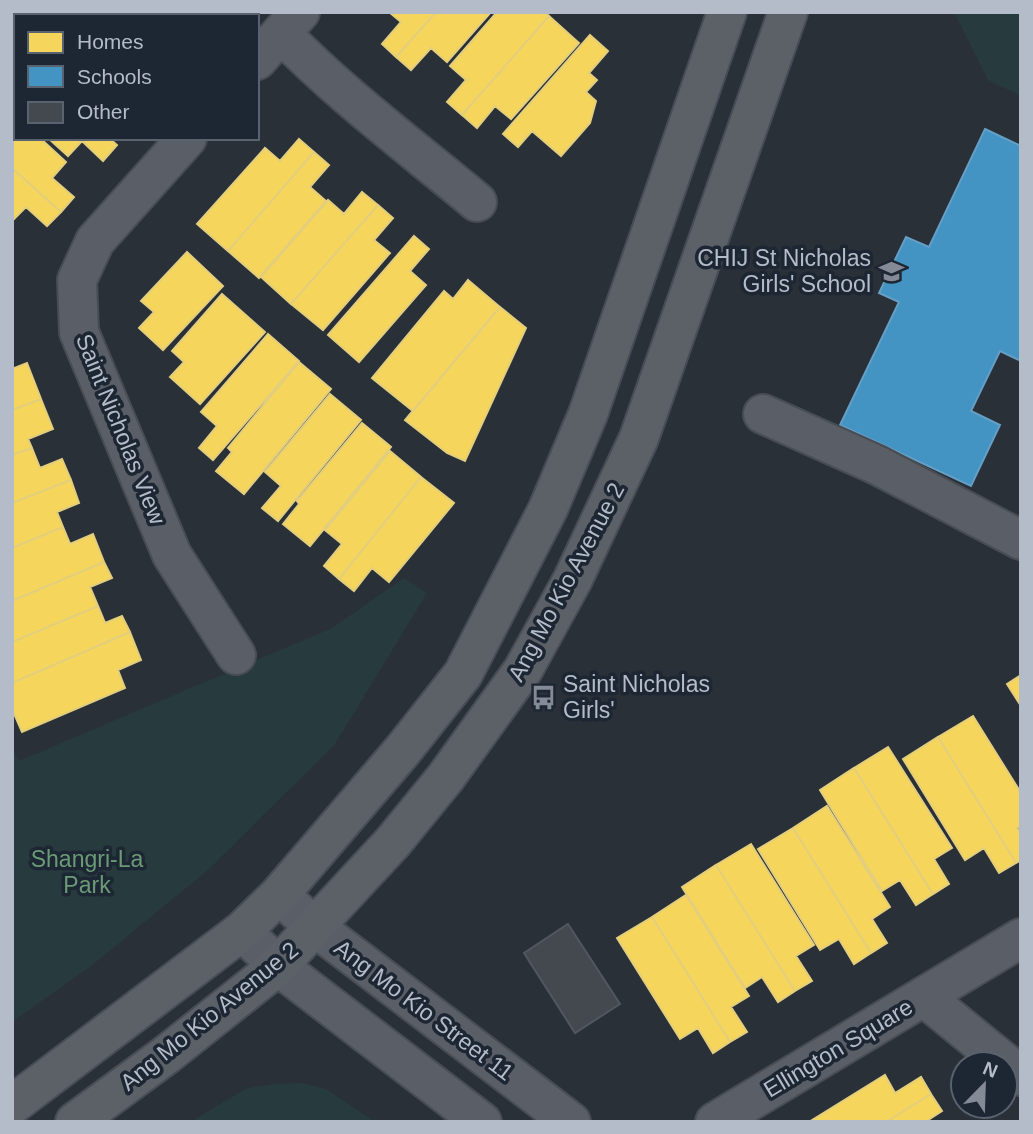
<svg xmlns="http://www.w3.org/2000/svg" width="1033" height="1134" font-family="Arial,sans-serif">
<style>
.green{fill:#273a3e}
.homes{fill:#f6d55c;stroke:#e2ce7d;stroke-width:2}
.schools{fill:#4393c3;stroke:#659fc5;stroke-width:2}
.building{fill:#444950;stroke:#52575f;stroke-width:2}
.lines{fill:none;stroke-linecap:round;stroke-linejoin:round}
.minor-casing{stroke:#484c53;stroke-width:42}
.major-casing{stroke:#484c55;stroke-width:42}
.minor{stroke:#5a5e66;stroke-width:38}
.major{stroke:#5c6168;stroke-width:38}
.labels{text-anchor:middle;stroke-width:7;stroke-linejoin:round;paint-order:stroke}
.poi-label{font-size:23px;fill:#b4bcc9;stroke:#1d2633;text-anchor:end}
.street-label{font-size:23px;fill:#b4bcc9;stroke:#1d2633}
.park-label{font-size:23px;fill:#6b9a76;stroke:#1d2633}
</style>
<rect width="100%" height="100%" fill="#2a3038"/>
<path class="green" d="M954,12H1021V96L988,80Z
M404,578L427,593L335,744L208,870L91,966L12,1022V747L19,761L332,628Z
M301,1083L326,1089L375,1122H190L247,1088L275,1084Z"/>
<path class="homes" d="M94,12H155L159,16H97Z
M389,12H436L396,57L382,44L401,22Z
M436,12H491L447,62L431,48L411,70L396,57Z
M497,12H544L549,16L462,115L447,102L466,80L450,66Z
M549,16L579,43L511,119L495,106L477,128L462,115Z
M590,35L608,51L589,73L597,80L586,92L596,101L590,123L561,156L532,131L518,147L503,134Z
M16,61V109L12,106V65Z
M12,114L16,117V138H40L66,162L52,178L74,197L61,212L12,168Z
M48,138H109L117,145L103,161L82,141L68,156Z
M299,139L314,152L228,251L197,224L265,148L280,161Z
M314,152L329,165L310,187L326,201L259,278L228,251Z
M12,168L61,212L47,226L26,207L12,221Z
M362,192L378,205L291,304L261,277L328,200L344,214Z
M378,205L393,218L374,240L390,253L323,330L291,304Z
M414,236L429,249L410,271L426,285L359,362L328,335Z
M187,252L223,286L163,350L139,328L154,312L141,301Z
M468,280L500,307L413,411L372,378L444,291L453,299Z
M222,294L265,332L200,404L170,377L184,362L172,351Z
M500,307L526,328L465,461L447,453L405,420Z
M268,334L299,361L213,460L199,448L217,426L201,412Z
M299,362L331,389L244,494L216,471L232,452L228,448Z
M27,363L41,399L12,410V369Z
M330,394L361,420L278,521L262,508L281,486L265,472Z
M41,399L53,429L28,439L32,448L12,455V410Z
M362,423L391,447L310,546L283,524L299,504L297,501Z
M32,448L40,468L62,459L71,480L12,503V455Z
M390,451L421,477L339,579L324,566L342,544L325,530Z
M421,477L454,503L389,582L372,568L354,591L339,579Z
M71,480L79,503L57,512L63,527L12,548V503Z
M63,527L70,544L93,534L104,562L12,601V548Z
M104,562L112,578L90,587L98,606L12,642V601Z
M98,606L105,623L122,616L130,632L12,683V642Z
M130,632L141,660L118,670L125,688L22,732L12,709V683Z
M1021,675V706L1007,684Z
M973,716L1021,793V826L1017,828L1021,834V860L1016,863L938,737Z
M938,737L1016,863L999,873L984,848L965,860L903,759Z
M888,747L952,848L934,859L949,884L933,894L854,768Z
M854,768L933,894L916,905L900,880L882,891L820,790Z
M827,806L890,907L872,919L887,943L871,953L793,828Z
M793,828L871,953L854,964L839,939L820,950L758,849Z
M751,844L814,945L796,956L812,981L795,991L716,865Z
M716,865L795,991L778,1002L762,977L745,988L682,887Z
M686,895L749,996L731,1007L747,1032L730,1042L652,917Z
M652,917L730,1042L713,1053L698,1028L680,1039L617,938Z
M885,1075L895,1093L921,1077L931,1094L886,1122H809Z
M931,1094L942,1111L925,1122H886Z"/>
<path class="schools" d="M985,129L1021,146V361L1000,351L971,411L1000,425L971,486L840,425L899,302L879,293L906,237L929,247Z"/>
<path class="building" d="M568,924L620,1004L575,1033L524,953Z"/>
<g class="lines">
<defs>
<path id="minor" d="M281,33C341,95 411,147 477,202
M257,60L300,12
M187,138L95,241L77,280L79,332L172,555L236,655
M763,414L877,465L1021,540
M279,895L315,927L571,1122
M242,931L278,966L482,1122
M924,997L1021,1076
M715,1122L1021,938"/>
<path id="major" d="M12,1105L242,931L279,895L403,750L463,674L548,509L588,414L727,12
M75,1122L166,1055L278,966L393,842L446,777L523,670L573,579L639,438L788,12"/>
</defs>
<use href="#minor" class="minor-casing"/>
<use href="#major" class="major-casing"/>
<use href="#minor" class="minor"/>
<use href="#major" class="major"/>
</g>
<defs>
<symbol id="school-bare" viewBox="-9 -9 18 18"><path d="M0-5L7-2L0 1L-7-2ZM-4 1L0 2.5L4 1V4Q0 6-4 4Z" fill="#848b96" stroke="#1d2633" stroke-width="2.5" paint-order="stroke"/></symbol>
<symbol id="bus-bare" viewBox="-9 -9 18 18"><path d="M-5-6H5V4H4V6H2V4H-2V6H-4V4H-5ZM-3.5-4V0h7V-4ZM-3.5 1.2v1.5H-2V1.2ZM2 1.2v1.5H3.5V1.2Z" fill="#848b96" stroke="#1d2633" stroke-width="2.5" paint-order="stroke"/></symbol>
</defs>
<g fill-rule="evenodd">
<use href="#school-bare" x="874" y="254" width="35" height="35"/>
<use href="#bus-bare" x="526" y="680" width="35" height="35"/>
</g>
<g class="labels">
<g class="poi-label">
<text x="871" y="266">CHIJ St Nicholas<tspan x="871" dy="26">Girls' School</tspan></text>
<text x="563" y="692" text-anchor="start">Saint Nicholas<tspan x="563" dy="26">Girls'</tspan></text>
</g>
<g class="street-label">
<text transform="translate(121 429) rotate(68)" y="8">Saint Nicholas View</text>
<text transform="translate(566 582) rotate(-62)" y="8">Ang Mo Kio Avenue 2</text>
<text transform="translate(424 1010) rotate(37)" y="8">Ang Mo Kio Street 11</text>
<text transform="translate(209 1016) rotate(-39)" y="8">Ang Mo Kio Avenue 2</text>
<text transform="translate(838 1048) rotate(-31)" y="8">Ellington Square</text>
</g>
<g class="park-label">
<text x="87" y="867">Shangri-La<tspan x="87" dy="26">Park</tspan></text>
</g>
</g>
<rect width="1033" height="1134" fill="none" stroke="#b4bcc9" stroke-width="28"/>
<rect x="14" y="14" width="245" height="126" fill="#1d2633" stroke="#59626f" stroke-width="2"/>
<rect x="28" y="32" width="35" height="21" fill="#f6d55c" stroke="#59626f" stroke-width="2"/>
<text x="77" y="49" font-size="21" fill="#b4bcc9">Homes</text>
<rect x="28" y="66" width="35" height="21" fill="#4393c3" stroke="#59626f" stroke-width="2"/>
<text x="77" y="84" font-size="21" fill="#b4bcc9">Schools</text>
<rect x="28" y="102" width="35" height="21" fill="#444950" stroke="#59626f" stroke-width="2"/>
<text x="77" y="119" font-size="21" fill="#b4bcc9">Other</text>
<g transform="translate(984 1085) rotate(23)"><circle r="33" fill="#1d2633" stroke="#59626f" stroke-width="2"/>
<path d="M0-5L12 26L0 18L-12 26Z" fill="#848b96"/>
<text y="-10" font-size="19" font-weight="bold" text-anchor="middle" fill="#b4bcc9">N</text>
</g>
</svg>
